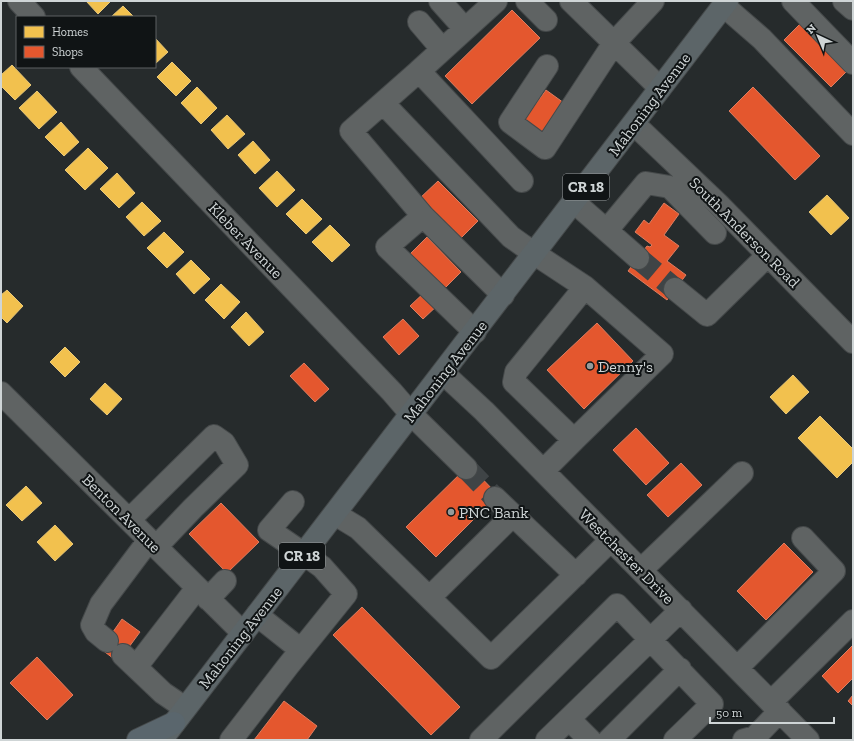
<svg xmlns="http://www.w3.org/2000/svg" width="854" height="741" font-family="'Zilla Slab',serif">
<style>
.homes{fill:#f2c14e;stroke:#e8c777}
.shops{fill:#e4572e;stroke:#de7d60}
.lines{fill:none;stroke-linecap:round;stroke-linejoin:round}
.minor-tunnel{stroke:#3f4446;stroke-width:22;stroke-dasharray:22 11;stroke-linecap:butt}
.minor-casing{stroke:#45494a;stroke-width:24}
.major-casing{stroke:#45494a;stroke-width:24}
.highway-casing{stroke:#45494a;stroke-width:24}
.minor{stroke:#5f6363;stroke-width:22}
.major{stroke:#5c6568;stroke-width:22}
.highway{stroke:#5a666d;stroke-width:22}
.poi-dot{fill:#949a9a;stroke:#101415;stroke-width:1.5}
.labels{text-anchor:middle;stroke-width:4;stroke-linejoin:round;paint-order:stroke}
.shield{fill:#101415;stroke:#969b9c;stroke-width:1}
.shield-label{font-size:15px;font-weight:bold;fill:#cfd5d6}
.street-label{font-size:16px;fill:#cfd5d6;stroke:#101415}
.poi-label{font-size:16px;fill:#cfd5d6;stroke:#101415;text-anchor:start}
</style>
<rect width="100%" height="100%" fill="#262b2c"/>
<path class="homes" d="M86,1H111L98,14Z
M123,6L134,17H111Z
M155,38L168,52L155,64Z
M172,62L191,81L176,96L157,77Z
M12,65L31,85L15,100L1,86V75Z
M197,87L217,108L201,124L181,103Z
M37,91L57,112L39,129L19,108Z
M227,115L245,134L228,149L211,130Z
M61,122L79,142L64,156L45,137Z
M253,141L270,160L255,174L238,155Z
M88,148L108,168L85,190L65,170Z
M277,171L295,190L277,207L259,188Z
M117,173L135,193L119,208L100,189Z
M827,195L849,218L831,235L809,212Z
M302,199L322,219L306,234L286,214Z
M142,202L161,221L144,236L126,217Z
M330,225L350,245L332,262L312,242Z
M164,232L184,252L167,268L147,248Z
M191,260L210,279L194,294L176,274Z
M221,284L240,302L224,319L205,300Z
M7,290L23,306L7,323L1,317V295Z
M246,312L264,332L249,346L231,327Z
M65,347L80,362L65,377L50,362Z
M793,375L809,392L786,414L770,397Z
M105,383L122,399L107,415L90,399Z
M820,416L853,449V462L837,478L798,438Z
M26,486L42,503L22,521L6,505Z
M55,525L73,544L55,561L37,542Z"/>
<path class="shops" d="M512,10L540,38L472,104L445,76Z
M801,23L848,70L831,87L784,40Z
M753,87L820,156L795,180L729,111Z
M546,90L564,103L542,133L524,120Z
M438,181L478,221L459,240L419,199Z
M664,203L679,214L664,235L679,246L667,261L686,275L667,300L628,271L647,246L650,247L652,245L635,232L644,220L649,224Z
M427,237L461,272L443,290L409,255Z
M427,290L440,303L423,319L410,306Z
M403,319L419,336L399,355L383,337Z
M597,323L633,361L584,409L547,370Z
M304,363L329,389L315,402L290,376Z
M636,428L669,463L646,485L613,450Z
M681,463L702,485L668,517L647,495Z
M469,465L498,495L436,557L406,527Z
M221,503L259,542L227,573L189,534Z
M784,543L813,572L766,620L737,591Z
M362,607L460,707L431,735L333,635Z
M122,619L140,632L118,662L101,649Z
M853,645V678L838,693L822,676Z
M37,657L73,695L47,720L10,683Z
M853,695V706L848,701Z
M284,701L317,726L307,740H254Z"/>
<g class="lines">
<path class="minor-tunnel" d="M638,258L675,289
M466,468L495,498"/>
<defs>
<path id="minor" d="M19,1L34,17
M440,1L465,29
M496,1L419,71L522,181
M527,1L546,20
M571,1L660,88
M793,1L853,63
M844,1L853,9
M724,6L762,39L853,134
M419,22L442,49
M547,66L510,122L545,148L614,43L653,1
M81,67L392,392L411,414L466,468
M419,71L351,131L423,216L503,295
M383,103L511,237L535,254L585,287L662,354L574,440L514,382L516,372L585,287
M634,124L718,204L853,342
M574,202L638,258
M423,216L387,247L475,332
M607,230L646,183L670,187L715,233
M675,289L707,315L768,255
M443,373L484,411L808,740
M1,393L243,633
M543,471L574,440
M495,498L576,575
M335,514L358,528L491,658L611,540
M129,520L214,436L224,443L237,465L193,508L156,547
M641,570L742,473
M430,597L512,516
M208,599L225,581
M257,615L301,650
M107,641L96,632L92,625L101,604L149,540
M123,655L163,693L185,708
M136,667L197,588
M737,668L834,571L803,538
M771,702L853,621
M569,719L590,740
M231,740L288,666L346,594L322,567L304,554L269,530L293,502
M481,740L617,605L712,704L675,740
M547,740L681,610
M609,740L680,669
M744,740L755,737L780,711"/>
<path id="major" d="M162,739L727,1"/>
<path id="highway" d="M138,740L174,723"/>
</defs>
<use href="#minor" class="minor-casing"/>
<use href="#major" class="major-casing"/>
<use href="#highway" class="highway-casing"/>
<use href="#minor" class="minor"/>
<use href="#major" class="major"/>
<use href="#highway" class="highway"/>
</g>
<g class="poi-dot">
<circle cx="590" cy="366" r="4"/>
<circle cx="451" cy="512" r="4"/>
</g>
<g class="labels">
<g class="shield">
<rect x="563" y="174" width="46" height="26" rx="3"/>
<rect x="279" y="543" width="46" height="26" rx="3"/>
</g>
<g class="shield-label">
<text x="586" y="192">CR 18</text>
<text x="302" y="561">CR 18</text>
</g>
<g class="street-label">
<text transform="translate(649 104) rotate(-53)" y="6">Mahoning Avenue</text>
<text transform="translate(745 232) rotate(45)" y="6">South Anderson Road</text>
<text transform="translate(246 240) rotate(46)" y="6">Kleber Avenue</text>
<text transform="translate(445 371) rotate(-52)" y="6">Mahoning Avenue</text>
<text transform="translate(122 513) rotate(45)" y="6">Benton Avenue</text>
<text transform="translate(627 556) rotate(45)" y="6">Westchester Drive</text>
<text transform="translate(240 637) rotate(-52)" y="6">Mahoning Avenue</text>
</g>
<g class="poi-label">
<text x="598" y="372">Denny's</text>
<text x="459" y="518">PNC Bank</text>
</g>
</g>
<rect width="854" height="741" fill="none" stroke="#cfd5d6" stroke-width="4"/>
<rect x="16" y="16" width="140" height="52" fill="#101415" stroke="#5c6162"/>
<rect x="24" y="26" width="20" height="12" fill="#f2c14e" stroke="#5c6162"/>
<text x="52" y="36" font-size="12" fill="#cfd5d6">Homes</text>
<rect x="24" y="46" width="20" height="12" fill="#e4572e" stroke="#5c6162"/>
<text x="52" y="56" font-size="12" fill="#cfd5d6">Shops</text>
<g transform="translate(818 36) rotate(316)" stroke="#101415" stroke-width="3" paint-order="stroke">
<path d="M0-3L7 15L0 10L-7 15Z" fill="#cfd5d6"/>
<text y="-6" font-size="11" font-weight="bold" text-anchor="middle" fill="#cfd5d6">N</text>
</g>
<path d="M710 717v6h124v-6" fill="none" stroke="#cfd5d6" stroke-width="2"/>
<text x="716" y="717" font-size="12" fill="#cfd5d6" stroke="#101415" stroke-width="3" paint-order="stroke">50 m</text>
</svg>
